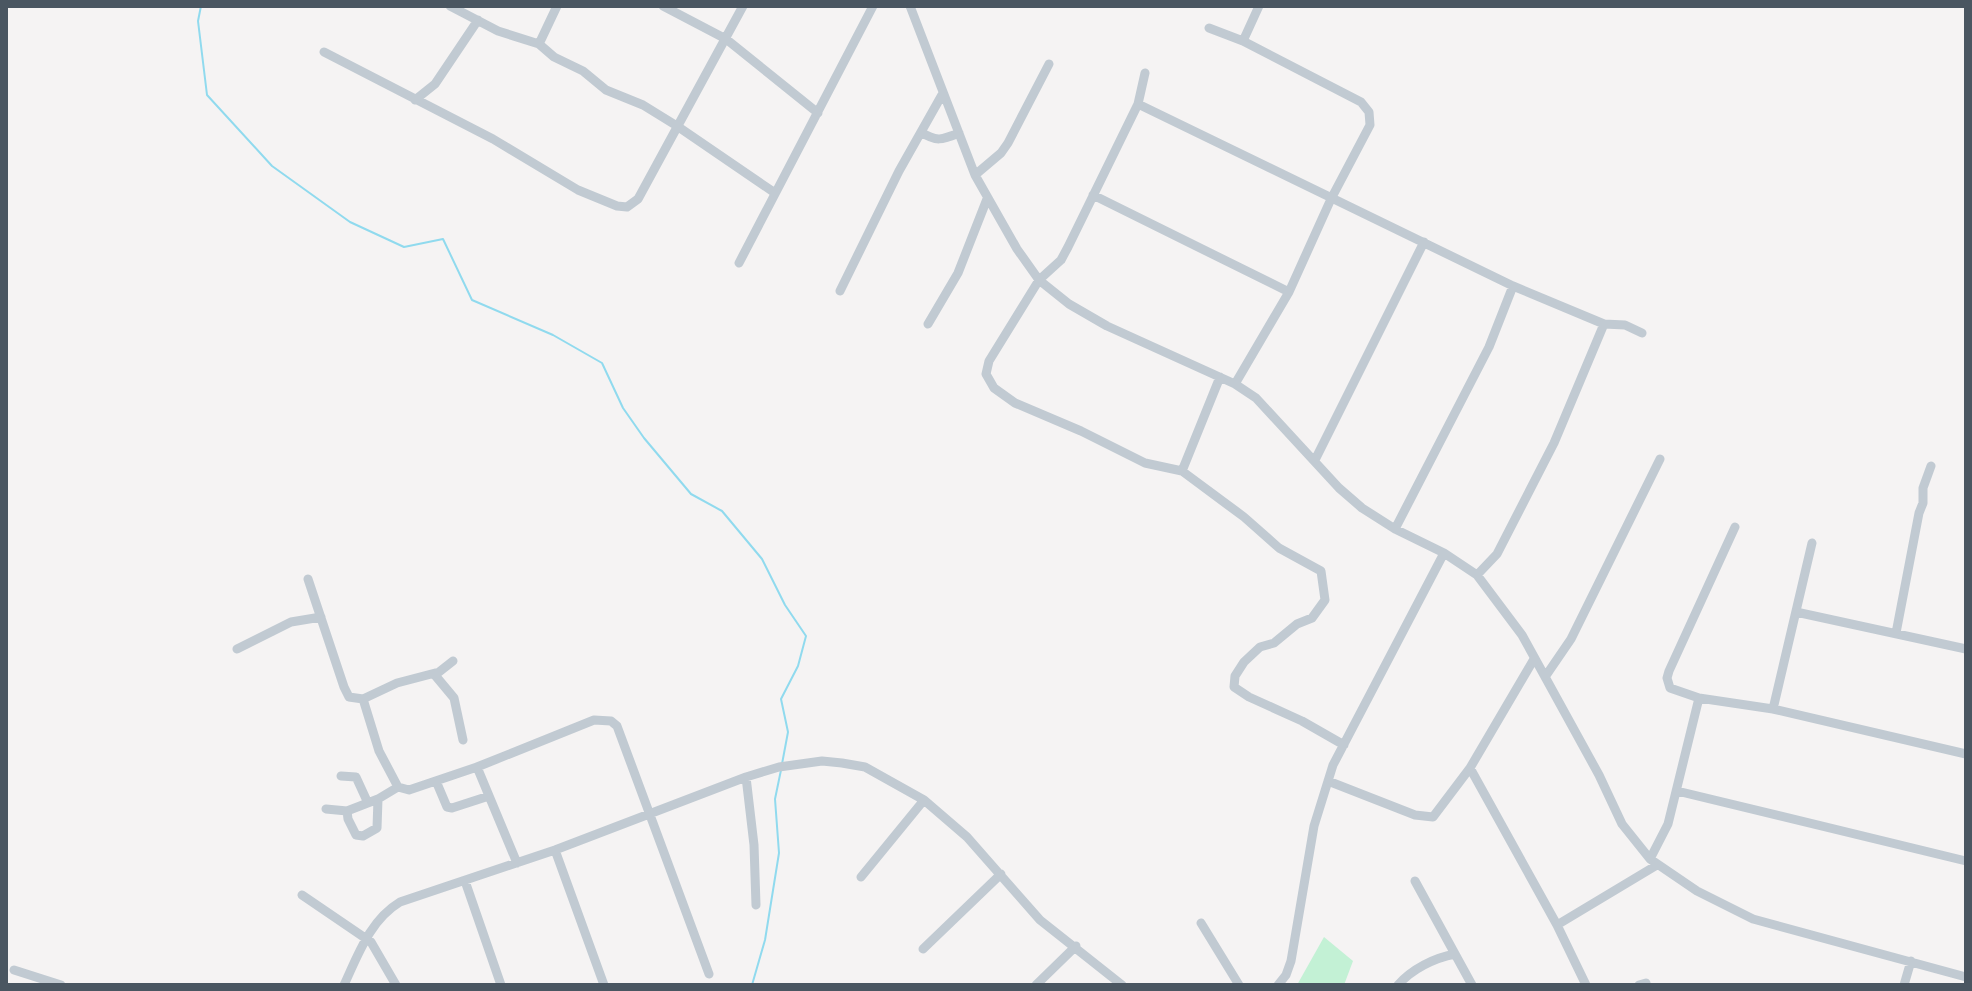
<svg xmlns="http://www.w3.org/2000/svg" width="1972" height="991" font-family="'Nunito Sans',sans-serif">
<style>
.green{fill:#c3f1d5}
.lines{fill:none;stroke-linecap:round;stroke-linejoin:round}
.stream{stroke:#90daee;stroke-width:2}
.minor{stroke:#c1cad2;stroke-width:9}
</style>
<rect width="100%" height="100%" fill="#f5f3f3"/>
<path class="green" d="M1324,937L1353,961L1344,985H1297Z"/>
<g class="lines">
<path class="stream" d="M201,6L198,21L207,95L272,166L350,222L404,247L443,239L472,300L553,335L602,363L623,408L644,438L691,494L722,511L762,559L785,605L806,636L798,666L781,699L788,732L782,764
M752,985L765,940L779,853L775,799L781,770"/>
<path class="minor" d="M450,6L498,31L539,44L554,57L583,71L606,90L643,105L677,126L775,193
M663,6L726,39L818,113
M910,6L975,175L1017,249L1039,280L1069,304L1107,326L1235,384L1256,398L1339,488L1362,508L1395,529L1444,553L1477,575L1522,635L1599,775L1622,824L1650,859L1697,891L1753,919L1966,977
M1209,28L1243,41L1361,102L1369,112L1370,125L1331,199L1289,292
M1243,41L1259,6
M539,44L557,6
M324,52L493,139L578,190L617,206L627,207L638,199L743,6
M1145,73L1138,104L1068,247L1061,260L1039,280L989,361L986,374L994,388L1015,403L1081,431L1145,463L1182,471L1244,517L1279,548L1321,571L1325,600L1312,618L1297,624L1274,643L1260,647L1244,662L1235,676L1234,687L1249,697L1302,721L1344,745
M415,100L435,84L478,20
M1138,104L1513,286L1604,324L1625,325L1642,333
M921,132C936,142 942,140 959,133
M975,175L1001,153L1008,143L1049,64
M1093,195L1289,292L1235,384
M739,263L873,6
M840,291L899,171L943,93
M928,324L958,273L987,199
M1315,460L1424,242
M1182,471L1220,377
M1735,527L1669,671L1667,678L1670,688L1699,698L1773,709L1966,754
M1395,529L1489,347L1513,286
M1477,575L1497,554L1554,443L1604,324
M308,579L344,687L349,697L363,699L397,683L439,672L453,661
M1796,612L1966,649
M1896,633L1919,513L1923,503V488L1931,466
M237,649L291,622L321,617
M434,674L454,698L463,740
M1545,677L1571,639L1660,459
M363,699L379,751L398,787
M1773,709L1812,543
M477,767L517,863
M1470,768L1557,925L1586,985
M341,776L356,777L367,801
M746,777L754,845L756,905
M436,781L447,807L452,808L489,796
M1328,781L1415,815L1433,817L1470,768L1534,659
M1677,791L1966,861
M326,809L347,811L378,799L398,787L409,790L477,767L594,720L611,721L617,726L709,974
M347,811L348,819L356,835L363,836L377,828L378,799
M555,850L604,985
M1650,859L1668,824L1699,698
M861,877L924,800
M465,881L501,985
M1415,881L1472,985
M302,895L371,942L396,985
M1201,923L1239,985
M1557,925L1657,865
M923,949L1001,874
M14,970L61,985
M344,985C358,955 370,920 400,902L555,850L746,777L779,767L822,761L842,763L865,767L924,800L967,837L1040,920L1122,985
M1036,985L1076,946
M1278,985L1286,975L1291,961L1314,826L1333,765L1444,553
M1398,985C1412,969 1434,958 1455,954
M1639,985L1646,983
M1904,985L1911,961"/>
</g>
<rect width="1972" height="991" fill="none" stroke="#4a5661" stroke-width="16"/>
</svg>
